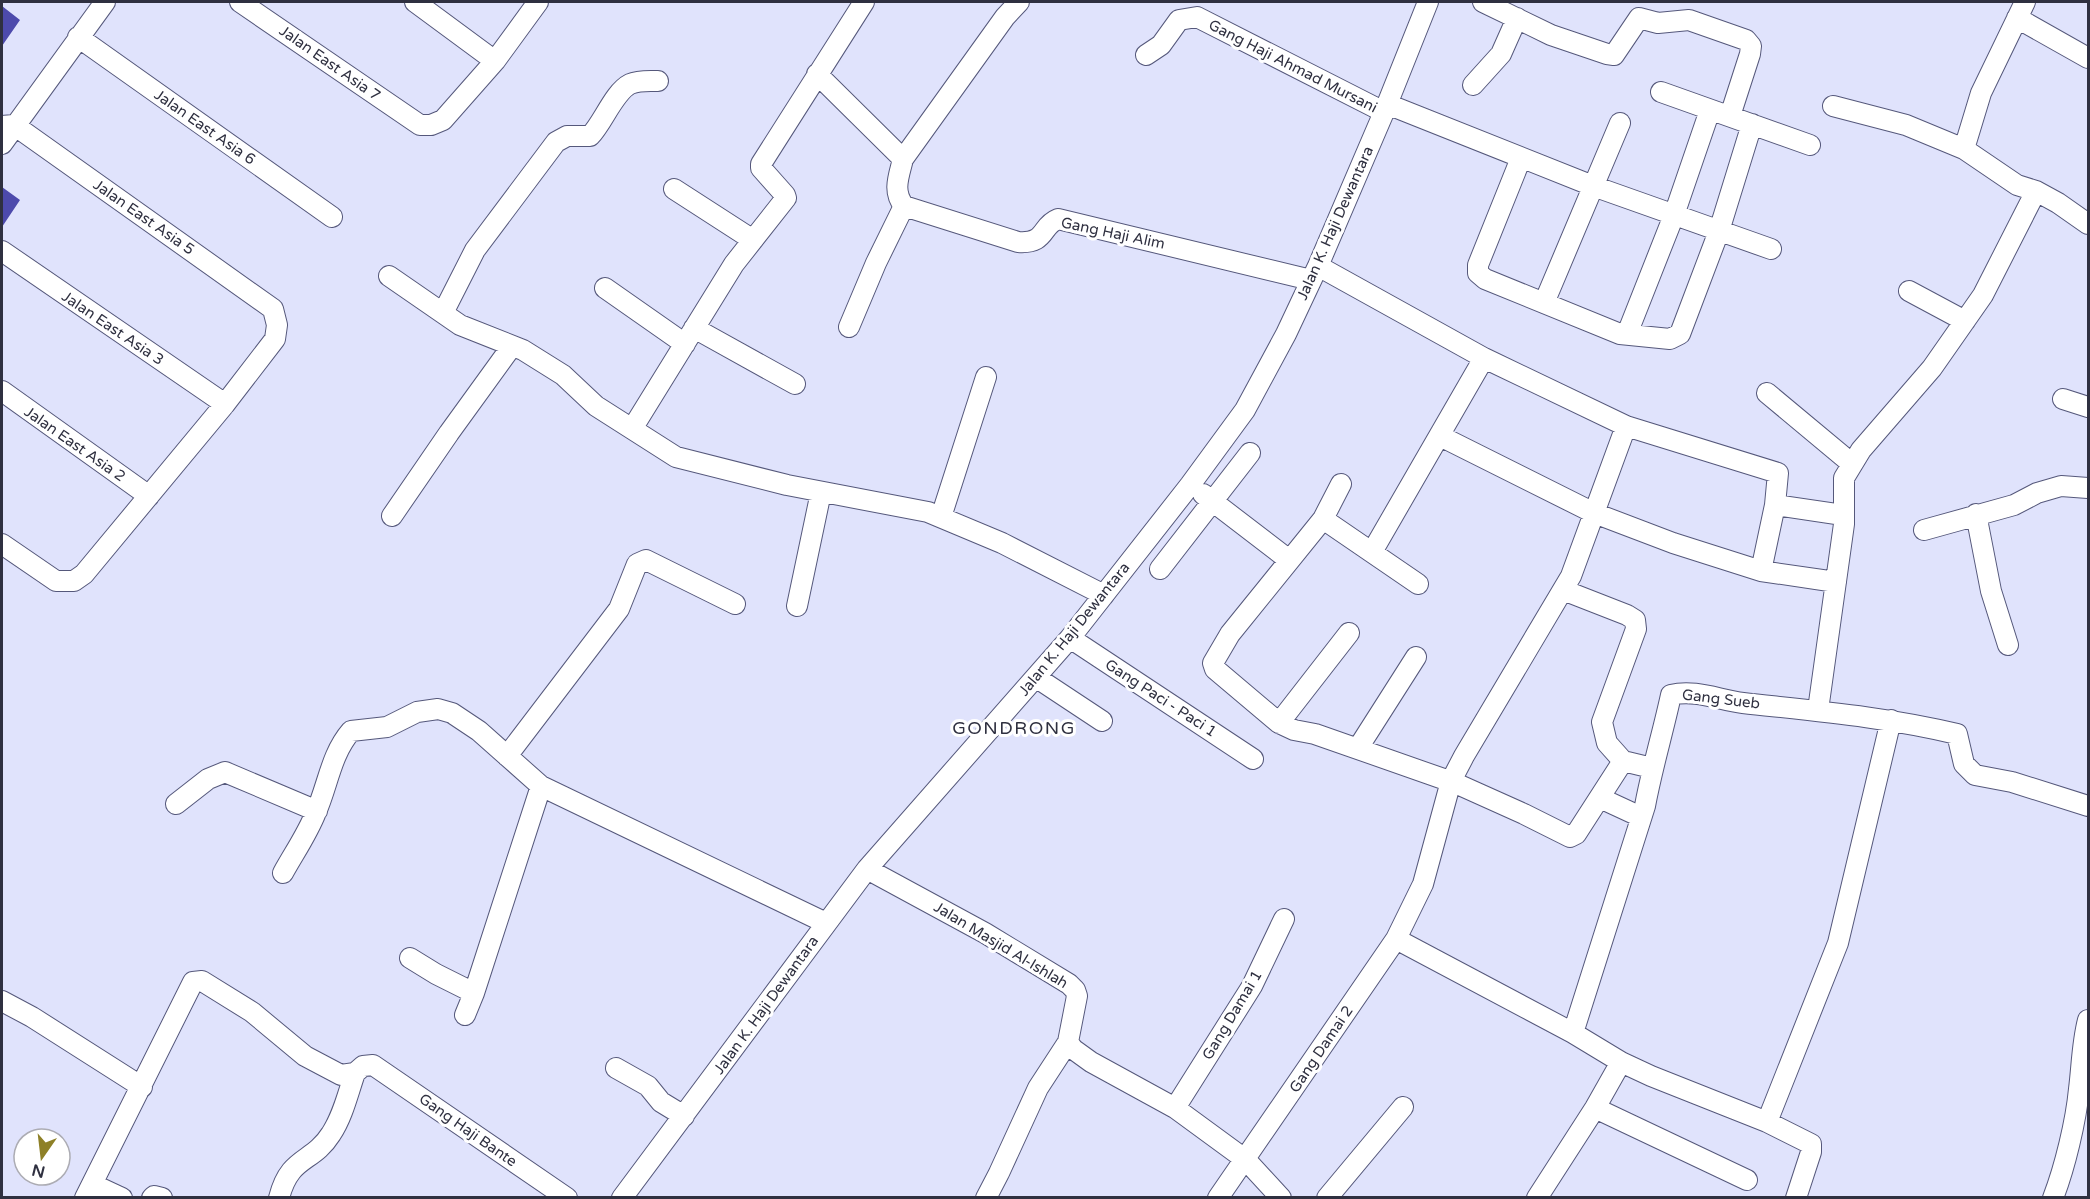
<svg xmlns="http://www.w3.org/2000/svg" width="2090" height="1199" font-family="'Varela Round',sans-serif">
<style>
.building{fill:#4d4aac}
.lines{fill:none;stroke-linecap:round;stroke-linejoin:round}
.minor-casing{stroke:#55587b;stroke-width:22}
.minor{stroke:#fff;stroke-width:20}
.labels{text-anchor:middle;stroke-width:6;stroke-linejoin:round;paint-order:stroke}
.street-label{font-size:15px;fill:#2f3040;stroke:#fff}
.quarter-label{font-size:18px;letter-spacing:1.5px;fill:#2f3040;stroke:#fff}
</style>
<rect width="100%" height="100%" fill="#e0e3fc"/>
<path class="building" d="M2,6L20,20L2,46Z
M2,187L20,200L2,227Z"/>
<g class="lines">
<defs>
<path id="minor" d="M240,2L420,125H431L443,120L495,61L538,2
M415,2L495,61
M1019,2L1005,17L903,159C899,176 892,191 904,206L1018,242C1047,244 1040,226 1058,219L1311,280
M1483,2L1551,35L1607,54L1614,55L1639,18L1658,23L1689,20L1746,40L1751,46L1750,54L1730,116
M2017,18L2088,58
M78,37L332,217
M1146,55L1161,45L1179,20L1197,17L1384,112
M817,74L903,159
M1473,85L1501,54L1517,18
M1661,92L1810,145
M1387,104L1593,186L1771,249
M1833,106L1906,125L1964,149L2017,185L2036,191L2058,203L2088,224
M2,126L14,125L273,309L277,325L275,339L225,404L84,574L74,581H56L2,544
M2,144L105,2
M1964,149L1981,93L2025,2
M1521,158L1478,265V273L1485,279L1620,334L1670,339L1680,334L1719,231L1752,124
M674,189L753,240
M2,251L225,404
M1318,266L1484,358L1626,426L1778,473L1775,505L1761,571
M389,276L460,325L523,350L563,375L596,406L676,457L787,485L928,512L1002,543L1104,595
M605,288L685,344
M1909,291L1965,321
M1544,303L1620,123
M443,313L475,250L556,142L567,136H590C603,123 614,92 630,84C639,80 649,81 658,81
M849,327L876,263L904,206
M694,328L795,384
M1627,334L1674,215L1710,110
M2,391L149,496
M1767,393L1851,463
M2063,399L2088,407
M632,429L734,264L786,198L785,195L761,168V164L864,2
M1440,436L1594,513L1673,543L1761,571L1836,582
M1341,484L1323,519L1230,634L1213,663L1215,669L1279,723L1349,633
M1203,494L1289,560
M1775,505L1843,515
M1976,514L1991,591L2008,645
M392,516L449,433L512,346
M941,517L986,377
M1323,519L1418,584
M1924,530L2014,505L2037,493L2061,486L2088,488
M1372,552L1484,358
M1160,569L1250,453
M1563,590L1627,615L1635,620L1636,629L1602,722L1607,743L1623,761
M797,606L821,492
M1070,638L1253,759
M1037,678L1102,721
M1818,710L1844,524V478L1861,450L1932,368L1983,295L2036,191
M1279,723L1294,730L1315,734L1455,783L1524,814L1570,837L1576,834L1623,761L1652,768
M1358,748L1416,657
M507,756L619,609L637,564L646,560L735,604
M1600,798L1641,817
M176,804L208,779L225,772L317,811
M867,869L985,933L1069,984L1075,990L1077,996L1068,1042L1073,1049L1091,1062L1175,1108L1246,1160L1281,1198
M283,873C294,853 308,833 316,812C328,785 331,754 351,731L387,727L417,712L438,709L452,713L479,731L541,786L826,923
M1396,939L1573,1033L1621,1062L1651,1076L1767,1122L1811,1144V1152L1796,1198
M410,958L436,974L474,993
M2,1001L32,1017L142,1087
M465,1015L474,993L541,786
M1573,1033L1645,806C1652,768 1663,732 1671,695C1695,689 1719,700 1743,703C1815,711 1887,717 1957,734L1964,764L1975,775L2012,782L2088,806
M616,1068L648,1086L661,1102L684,1116
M1175,1108L1252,986L1284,919
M1595,1108L1747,1180
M1767,1122L1838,943L1891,720
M92,1184L122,1198
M85,1198L193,982L202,981L252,1012L305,1056L341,1075L355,1073L363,1066L373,1065L567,1198
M152,1198L154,1196L162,1198
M279,1198C290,1155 312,1164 331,1134C343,1116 348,1093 355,1073
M622,1198L867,869L1070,638L1190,485L1245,410L1286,334L1318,266L1384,112L1428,2
M986,1198L999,1173L1038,1088L1068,1042
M1218,1198L1396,939L1423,884L1451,781L1464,756L1571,576L1626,426
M1327,1198L1403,1107
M1537,1198L1595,1108L1621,1062
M2053,1198C2065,1167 2076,1121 2079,1089C2082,1065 2082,1043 2088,1020"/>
</defs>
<use href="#minor" class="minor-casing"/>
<use href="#minor" class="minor"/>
</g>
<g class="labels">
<g class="street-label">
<text transform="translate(330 63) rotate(35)" y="5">Jalan East Asia 7</text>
<text transform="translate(1293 66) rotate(27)" y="5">Gang Haji Ahmad Mursani</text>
<text transform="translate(205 127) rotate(35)" y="5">Jalan East Asia 6</text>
<text transform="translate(144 217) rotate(35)" y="5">Jalan East Asia 5</text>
<text transform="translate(1335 223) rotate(-66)" y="5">Jalan K. Haji Dewantara</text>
<text transform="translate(1113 233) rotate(12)" y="5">Gang Haji Alim</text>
<text transform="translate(113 328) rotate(34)" y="5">Jalan East Asia 3</text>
<text transform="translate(75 444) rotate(35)" y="5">Jalan East Asia 2</text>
<text transform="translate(1074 629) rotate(-51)" y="5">Jalan K. Haji Dewantara</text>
<text transform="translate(1161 698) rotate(33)" y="5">Gang Paci - Paci 1</text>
<text transform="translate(1721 699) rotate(7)" y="5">Gang Sueb</text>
<text transform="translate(1001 945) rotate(31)" y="5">Jalan Masjid Al-Ishlah</text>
<text transform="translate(766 1005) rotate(-54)" y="5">Jalan K. Haji Dewantara</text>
<text transform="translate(1232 1015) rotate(-59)" y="5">Gang Damai 1</text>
<text transform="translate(1321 1049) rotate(-56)" y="5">Gang Damai 2</text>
<text transform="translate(468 1130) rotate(35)" y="5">Gang Haji Bante</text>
</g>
<g class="quarter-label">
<text x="1014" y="734">GONDRONG</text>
</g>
</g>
<rect width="2090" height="1199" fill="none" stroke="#2f3040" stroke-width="6"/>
<g transform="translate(42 1157) rotate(194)"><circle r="28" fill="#ffffff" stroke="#acacb3" stroke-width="1.5"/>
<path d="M0-4.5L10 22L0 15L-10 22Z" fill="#8e8027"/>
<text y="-9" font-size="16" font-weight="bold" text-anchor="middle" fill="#2f3040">N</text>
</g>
</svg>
